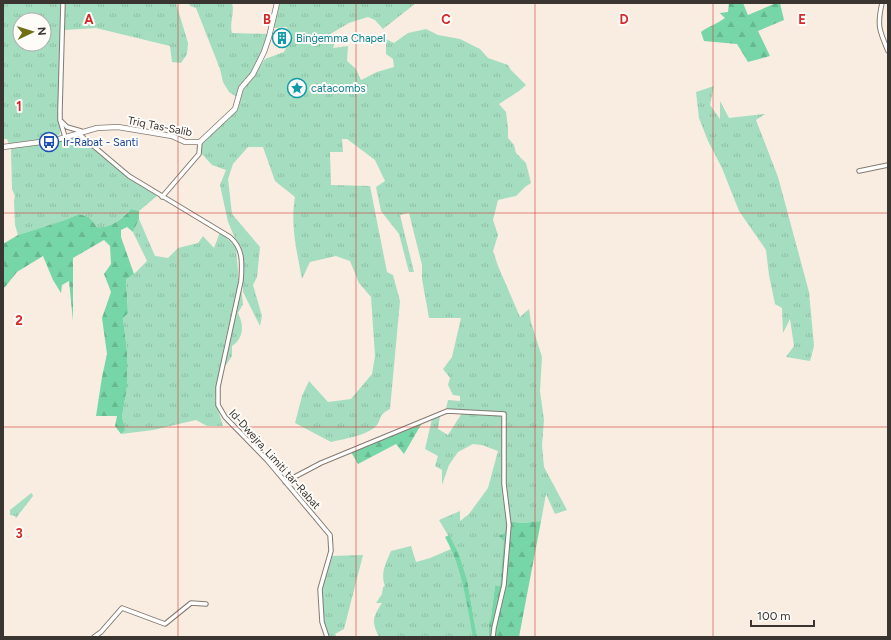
<svg xmlns="http://www.w3.org/2000/svg" width="891" height="640" font-family="Figtree,sans-serif">
<style>
.grass{fill:url(#grass-tufts);fill-rule:evenodd}
.forest{fill:url(#forest-firs)}
.lines{fill:none;stroke-linecap:round;stroke-linejoin:round}
.street-casing{stroke:#857a70;stroke-width:5.5}
.secondary-casing{stroke:#857a70;stroke-width:6}
.street{stroke:#fff;stroke-width:3.5}
.secondary{stroke:#fff;stroke-width:4.5}
.grid{fill:none;stroke:#d62828;stroke-width:1;stroke-opacity:0.55}
.labels{text-anchor:middle;stroke-width:4;stroke-linejoin:round;paint-order:stroke}
.culture-label{font-size:11px;fill:#0d838f;stroke:#fefcf9;text-anchor:start}
.street-label{font-size:11px;fill:#3a3530;stroke:#fefcf9}
.transit-label{font-size:11px;fill:#164399;stroke:#fefcf9;text-anchor:start}
.grid-label{font-size:13px;text-anchor:middle;font-weight:bold;fill:#d62828;stroke:#fefcf9;stroke-width:4;stroke-linejoin:round;paint-order:stroke}
</style>
<defs>
<pattern id="grass-tufts" width="24" height="20" patternUnits="userSpaceOnUse"><rect width="24" height="20" fill="#a4ddbf"/><path d="M3 7l-1-3M5 7V3M7 7l1-3M15 17l-1-3M17 17v-4M19 17l1-3" fill="none" stroke="#8ebea4"/></pattern>
<pattern id="forest-firs" width="22" height="20" patternUnits="userSpaceOnUse"><rect width="22" height="20" fill="#76d6a8"/><path d="M5 1l3.5 6h-7zM16 11l3.5 6h-7z" fill="#67b891"/></pattern>
</defs>
<rect width="100%" height="100%" fill="#f9ede1"/>
<path class="grass" d="M3,3H62L59,68L60,134L55,138L9,144L7,139H3ZM20,20H44V44H20Z
M65,3H176L188,43L187,54L181,63L172,62L170,46L96,28L65,30Z
M189,3H232C235,13 229,23 232,33L268,34C262,57 249,77 237,97L229,92L223,82L220,69L196,8L190,6Z
M280,3H416L383,29L375,20L368,17L349,23L327,36L335,42L333,48L348,46L347,61L356,69L361,80L377,72L394,67L393,59L386,54V39L394,43L408,33L426,29L438,35L460,39L480,49L488,58L508,65L511,70L526,85L519,91L499,104L506,112L508,128V138L514,145L516,153L526,163L531,183L525,187L516,196L498,200L493,220L498,235L493,251L498,266L520,317L529,309L531,322L542,357L540,391L544,420L542,445L544,467L567,510L555,514L546,494L541,521L522,523L507,521L500,586H495L491,617L489,625V637H477L467,579L459,554L439,520L460,511V521L469,514L488,488L498,451L482,445L473,444L458,452L449,465L442,485V470L435,466L438,456L425,449L432,419L440,416L438,429L448,435L464,410L446,409L448,400L460,401V396L453,395L448,385L450,378L443,369L452,357L461,318H429L422,279V265L409,213L400,215L414,272H409L399,234L381,211L376,187L385,181L375,160L347,139H342L343,152H330L331,185L370,186L387,272L393,275L400,301L390,409C377,415 382,422 374,428C363,436 344,439 331,442L295,423L302,396L309,381L328,402L351,399L372,374L375,356L371,297L359,283L350,261L336,256L310,262L302,279C297,252 290,225 295,197L275,181L263,147H248L233,164L228,179L232,214L260,247L257,277L253,285L262,316L260,326L243,292L241,247L235,238L228,222L220,185L226,170L212,165L200,152L203,143L239,107L238,100L246,102L239,100L243,91L265,59L284,52L289,42L287,27L274,28Z
M714,86L710,105L720,119V101L729,118L765,114L756,120L778,177L809,292L814,346L810,361L786,357L794,346L790,319L783,333L782,308L775,304L769,275L766,250L739,211L722,168L708,141L699,118L696,92Z
M78,135L131,179L157,196L139,211L131,209C122,218 110,229 97,227L89,217L79,214L65,220L18,235L15,225L14,201L15,196L12,189L11,148Z
M139,219L155,256L168,258L178,248L198,243L203,236L214,248L220,232L236,247L239,284L225,341L215,400L223,426H207L196,420L153,430L121,434L124,430L122,417L127,387V351L123,318L128,312L126,278L134,274L147,261L133,232Z
M241,287L243,304L238,313C244,325 244,338 232,346V356L224,368Z
M32,493L33,496L16,518L15,516L10,515V510L30,494Z
M411,546L416,562L430,558L451,549L464,582L474,637H379C371,621 373,617 382,603H376L382,594L383,587L385,586C380,573 386,563 391,551Z
M363,555L344,629L335,634L337,637H330C324,629 320,599 322,588C324,577 330,567 332,556Z"/>
<path class="forest" d="M729,3H743L748,15L776,3H780L784,20L758,31L770,56L748,62L737,44L704,41L701,32C707,27 717,24 725,18L720,13L728,12Z
M131,209L139,211V219L133,232L127,227L121,230V237L134,274L126,279L128,313L123,318L127,351V387L122,417L125,430L121,434L115,426L117,416H96L102,377L107,354L102,318L111,292L104,274L111,264L110,246L104,240L73,258V321L69,281L62,285L61,293L53,280L43,256L17,272L5,287L3,288V244L18,235L65,220L79,214L89,217L97,227C110,229 123,218 131,209Z
M422,423L404,454L396,444L358,464L351,452Z
M507,521L522,523L541,521L519,637H489V625L491,617L495,586H500L504,541L499,536L505,533Z
M449,535L459,554L467,579L477,637H473C466,600 463,571 445,537Z"/>
<g class="lines">
<defs>
<path id="street" d="M63,3L60,109V120L65,137
M882,3C877,25 879,30 888,51
M61,121L67,127L81,131
M78,133L129,176L230,237C244,249 242,264 241,281L218,387V405L225,417L267,460L330,535L331,551L320,589L322,622L327,637
M859,171L888,165
M162,197L199,154L200,142
M285,482L321,463L447,411L504,414V484L509,525L504,585L494,628L493,637
M94,637L101,632L122,608L165,624L191,603L206,604"/>
<path id="secondary" d="M3,147L56,140L97,128L118,127L172,136L185,142H200L235,109L241,88L253,74L264,52L269,37L277,3"/>
</defs>
<use href="#street" class="street-casing"/>
<use href="#secondary" class="secondary-casing"/>
<use href="#street" class="street"/>
<use href="#secondary" class="secondary"/>
</g>
<path class="grid" d="M178,3V637M356,3V637M535,3V637M713,3V637M3,213H888M3,427H888"/>
<defs>
<symbol id="building-ring" viewBox="-11 -11 22 22"><circle r="9.5" fill="#fefcf9" stroke="#0f9aa8" stroke-width="1.5"/><path d="M-4-6H4V6H1V3H-1V6H-4ZM-2.5-4.3h1.7v1.8h-1.7ZM.8-4.3h1.7v1.8H.8ZM-2.5-1h1.7V.8h-1.7ZM.8-1h1.7V.8H.8Z" fill="#0f9aa8"/></symbol>
<symbol id="sight-ring" viewBox="-11 -11 22 22"><circle r="9.5" fill="#fefcf9" stroke="#0f9aa8" stroke-width="1.5"/><path d="M0-6L1.8-2.2L6-1.7L2.9 1.2L3.7 5.4L0 3.3L-3.7 5.4L-2.9 1.2L-6-1.7L-1.8-2.2Z" fill="#0f9aa8"/></symbol>
<symbol id="bus-ring" viewBox="-11 -11 22 22"><circle r="9.5" fill="#fefcf9" stroke="#1a4fb4" stroke-width="1.5"/><path d="M-5-6H5V4H4V6H2V4H-2V6H-4V4H-5ZM-3.5-4V0h7V-4ZM-3.5 1.2v1.5H-2V1.2ZM2 1.2v1.5H3.5V1.2Z" fill="#1a4fb4"/></symbol>
</defs>
<g fill-rule="evenodd">
<use href="#building-ring" x="271" y="27" width="22" height="22"/>
<use href="#sight-ring" x="286" y="77" width="22" height="22"/>
<use href="#bus-ring" x="38" y="131" width="22" height="22"/>
</g>
<g class="labels">
<g class="culture-label">
<text x="296" y="42">Binġemma Chapel</text>
<text x="311" y="92">catacombs</text>
</g>
<g class="street-label">
<text transform="translate(160 126) rotate(11)" y="4">Triq Tas-Salib</text>
<text transform="translate(275 459) rotate(48)" y="4">Id-Dwejra, Limiti tar-Rabat</text>
</g>
<g class="transit-label">
<text x="63" y="146">Ir-Rabat - Santi</text>
</g>
</g>
<g class="grid-label">
<text x="89" y="24">A</text>
<text x="267" y="24">B</text>
<text x="446" y="24">C</text>
<text x="624" y="24">D</text>
<text x="802" y="24">E</text>
<text x="19" y="111">1</text>
<text x="19" y="325">2</text>
<text x="19" y="538">3</text>
</g>
<rect width="891" height="640" fill="none" stroke="#3a3530" stroke-width="8"/>
<g transform="translate(32 32) rotate(86)"><circle r="19" fill="#fefcf9" stroke="#b0aca9"/>
<path d="M0-3L7 15L0 10L-7 15Z" fill="#6f7014"/>
<text y="-6" font-size="11" font-weight="bold" text-anchor="middle" fill="#3a3530">N</text>
</g>
<path d="M751 620v6h63v-6" fill="none" stroke="#3a3530" stroke-width="2"/>
<text x="757" y="620" font-size="12" fill="#3a3530" stroke="#fefcf9" stroke-width="3" paint-order="stroke">100 m</text>
</svg>
